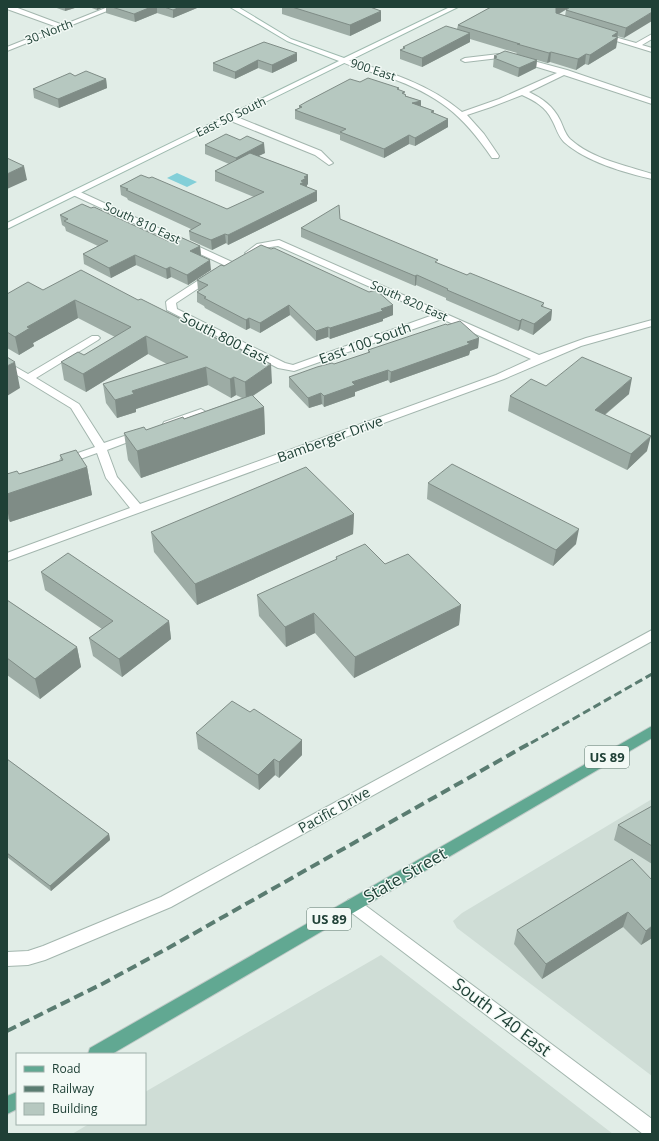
<svg xmlns="http://www.w3.org/2000/svg" width="659" height="1141" font-family="'Open Sans',sans-serif">
<style>
.built{fill:#cfddd6}
.water{fill:#83cfd8}
.lines{fill:none;stroke-linecap:round;stroke-linejoin:round}
.street-casing{stroke:#a3b6ae;stroke-width:2}
.secondary-casing{stroke:#9ebaaf;stroke-width:2}
.primary-casing{stroke:#c0cac7;stroke-width:2}
.street{fill:#fff;fill-rule:evenodd}
.secondary{fill:#fff;fill-rule:evenodd}
.primary{fill:#61a892;fill-rule:evenodd}
.rail-far1{stroke:#5a7c71;stroke-width:3;stroke-dasharray:8 4;stroke-linecap:butt}
.rail{stroke:#5a7c71;stroke-width:4;stroke-dasharray:10 5;stroke-linecap:butt}
.wall{fill:#9daca5;fill-rule:evenodd}
.shaded-wall{fill:#7f8c86}
.building{fill:#b6c8c0;stroke:#7f8c86}
.labels{text-anchor:middle;stroke-width:3;stroke-linejoin:round;paint-order:stroke}
.far-street-label{font-size:12px;fill:#1f4036;stroke:#f2f9f5}
.shield{fill:#f2f9f5;stroke:#5e786f;stroke-width:1}
.shield-label{font-size:13px;font-weight:bold;fill:#1f4036}
.street-label{font-size:14px;fill:#1f4036;stroke:#f2f9f5}
.near-street-label{font-size:17px;fill:#1f4036;stroke:#f2f9f5}
</style>
<rect width="100%" height="100%" fill="#e1ede7"/>
<path class="built" d="M652,799V1076L457,928L453,921L462,913Z
M381,955L613,1134H72L89,1124H145V1092Z"/>
<path class="water" d="M177,173L197,182L187,187L167,178Z"/>
<g class="lines">
<defs>
<path id="street" d="M7,7H15L63,25L108,7H117L7,51V47L57,27L7,9Z
M600,34H604L636,43L652,34V39L642,45L652,48V52L600,36Z
M499,54L515,56L567,70L652,99V104L564,75L529,92C543,99 553,106 560,120C563,126 565,134 570,139C592,159 625,165 652,174V179C625,173 585,161 564,142C558,136 556,127 552,120C546,107 535,101 522,95L491,107L467,115L484,134L499,156L498,158H492C462,114 438,95 388,77C377,73 349,67 341,61L343,60H347C388,71 429,84 462,112L499,99L557,73L514,60L499,58L465,62L461,60L465,58Z
M226,115H232L321,151L333,163L329,165L315,155L226,119Z
M76,190L232,262L234,264L232,266H226L73,195L72,193Z
M279,240L539,355L586,338L652,320V326L581,346L504,379L7,561V553L130,508L106,478L97,453L69,463H61L60,461L61,459L95,447L71,408L7,369V362L28,374L92,336H98L100,338L98,340L36,378L79,404L104,443L136,432H144L145,434L144,436L107,450L117,477L140,504L496,375L531,359L442,319L294,371L278,368L167,310L166,302L168,300L208,274H214L216,276L214,278L176,303L177,309L285,363L293,365L433,315L278,246L263,248L249,256L245,253L257,244Z
M201,409L206,412L205,414L168,427L163,424L164,422Z
M652,630V641L171,907L45,960L28,965L7,966V952L28,951L43,946L161,897Z
M353,898L358,900L652,1119V1134H643L348,910L345,905L348,900Z"/>
<path id="secondary" d="M230,7H238L291,39L344,58L450,7H458L7,229V223L339,61L287,41Z"/>
<path id="primary" d="M652,726V738L112,1054H88L90,1048Z
M17,1092V1109L7,1114V1096Z"/>
</defs>
<use href="#street" class="street-casing"/>
<use href="#secondary" class="secondary-casing"/>
<use href="#primary" class="primary-casing"/>
<use href="#street" class="street"/>
<use href="#secondary" class="secondary"/>
<use href="#primary" class="primary"/>
<path class="rail-far1" d="M531,743L652,674"/>
<path class="rail" d="M7,1031L104,983L170,947L532,742"/>
</g>
<path class="wall" d="M54,7H78L65,11Z
M89,7H104L97,10Z
M106,7H197V8L173,18L157,13L135,22L106,13Z
M282,7H370L381,21L350,36L282,14Z
M491,7H652L624,38L617,36L616,48L588,65L585,64L576,70L550,62L547,63L537,60L536,68L518,77L493,67L494,56L516,54L517,53L470,39V42L422,67L400,59V50L403,49V47L457,29L458,25ZM567,9L566,10L565,16L559,14Z
M264,42L297,61L272,73L258,68L235,79L213,71V63Z
M106,79L107,88L59,108L34,98L33,89Z
M360,82L399,88L398,90L405,94L406,96L421,101V106L434,111V113L448,119V127L415,146L409,144L384,158L340,140V135L295,119V110L299,108V106Z
M205,145L265,153L258,156L308,175V184L307,185V187L317,191V201L228,245L226,243L212,250L190,240L189,231L191,229L128,200L127,198L121,195L120,186L227,209L254,197L215,181V171L229,164L205,154Z
M91,208L168,241L200,246L201,256L211,270L188,285L171,277L167,279L136,265L111,278L84,264L83,254L98,246L66,231L65,227L62,225L60,215Z
M340,219L437,263L467,275L544,303L543,307L552,310L551,320L533,335L520,329L518,331L446,300V298L416,285L415,286L301,237V228Z
M224,266L393,305V315L383,319V321L330,339L328,337L316,341L290,315L260,333L250,328L246,330L205,308L204,306L197,302V292L199,291L198,290L197,280Z
M43,290L138,300L205,331V333L272,383L253,396L264,407L265,434L141,478L128,460L124,433L146,430L184,419L242,398L236,395L231,398L208,385L136,409V412L117,418L106,403L103,384L167,364L148,354L86,392L64,380L61,362L84,355L115,337L78,318L33,343L34,346L19,355L7,348V294Z
M447,325L479,338L478,348L470,351L469,355L390,383L388,380L355,392V396L324,407L322,404L309,408L289,387V377L334,364L368,353V350Z
M546,386L629,394L605,415L647,451L627,470L508,411L510,396Z
M60,455L87,467L92,495L10,522L7,517V474H19L61,460Z
M428,483L576,544L553,566L427,499Z
M354,514L353,534L197,605L154,552L151,532Z
M336,557L385,564L461,605L459,625L354,678L315,633L286,647L259,616L257,595L336,560Z
M41,572L169,621L171,639L122,677L93,656L89,638L102,629L45,590Z
M7,600L77,647L81,667L40,699L7,675Z
M250,712L302,755L279,778L275,775L259,790L198,749L196,733Z
M7,759L109,834L110,840L51,891L7,857Z
M652,806V864L614,840L618,825Z
M632,859L652,938L641,945L623,927L542,979L514,944L517,930Z"/>
<path class="shaded-wall" d="M65,7H78L65,11Z
M97,7H104L97,10Z
M151,7H157V13L135,22L134,14Z
M180,7H197V8L173,18V10Z
M556,7H570L555,16Z
M381,11V21L350,36V25Z
M652,12V21L624,38L626,28Z
M618,32L617,38L618,37L616,48L588,65L590,55L612,36Z
M470,33V42L422,67V58Z
M551,52L550,62L547,63L549,53Z
M297,53V61L272,73V65Z
M586,54L585,64L576,70L578,59Z
M258,60V68L235,79V72Z
M537,60L536,68L518,77L519,68Z
M106,79L107,88L59,108L58,99Z
M421,101V110L412,103Z
M448,119V127L415,146V138Z
M409,135V144L384,158V149Z
M264,143L265,153L236,167V158Z
M24,166L27,180L7,189V174Z
M308,175V184L307,185V188L300,184L304,177Z
M317,191V201L228,245V235Z
M225,234L226,243L212,250L211,240Z
M200,246L201,256L190,251Z
M135,255L136,265L111,278L109,268Z
M210,260L211,270L188,285L187,275Z
M170,267L171,277L167,279L166,269Z
M417,275L416,285L415,286V276Z
M75,300L78,318L33,343L34,346L19,355L15,337L27,327Z
M289,305L290,315L260,333V323Z
M393,305V315L383,319V321L330,339V328Z
M552,310L551,320L533,335L534,324Z
M249,318L250,328L246,330V320Z
M522,319L520,329L518,331L520,321Z
M328,327V337L316,341V331Z
M146,336L148,354L86,392L83,374Z
M479,338L478,348L470,351L469,355L390,383L391,372L467,342Z
M15,362L20,388L7,396V366Z
M271,364L272,383L246,400L245,382Z
M206,367L208,385L136,409V412L117,418L115,400L132,391Z
M388,370V380L355,392V396L324,407V396L352,382Z
M234,377L236,395L231,398L230,379Z
M632,378L629,394L592,425L595,410Z
M321,393L322,404L309,408L308,398Z
M264,407L265,434L141,478L137,451Z
M651,436L647,451L627,470L631,454Z
M87,467L92,495L10,522L7,509V494Z
M354,514L353,534L197,605L195,584Z
M579,529L576,544L553,566L556,550Z
M461,605L459,625L354,678L355,657Z
M314,613L315,633L286,647L285,627Z
M169,621L171,639L122,677L119,659Z
M77,647L81,667L40,699L35,679Z
M302,740V755L279,778V762Z
M274,759L275,775L259,790L258,775Z
M109,834L110,840L51,891L50,886Z
M628,912L623,927L542,979L546,964Z
M652,926V938L641,945L646,931Z"/>
<path class="building" d="M112,7H151L134,14Z
M164,7H180L173,10Z
M292,7H370L381,11L350,25Z
M491,7H556V13L618,32L612,36L618,37L590,55L586,54L578,59L551,52L549,53L517,44H520L458,25Z
M570,7H652V12L626,28L566,10Z
M446,26L470,33L422,58L400,50L405,48L403,47Z
M264,42L297,53L272,65L258,60L235,72L213,63Z
M505,51L537,60L519,68L494,58L497,57L494,56Z
M86,71L106,79L58,99L33,89L70,73L75,76Z
M368,78L399,88L397,89L405,92L402,93L406,95L405,96L421,101L412,103L434,111L431,112L448,119L415,138L409,135L384,149L340,132L346,129L295,110L302,107L299,106L306,102L350,79L360,82Z
M226,134L240,140L247,136L264,143L236,158L205,145Z
M250,153L308,175L304,177L306,178L301,181L304,182L300,184L317,191L228,235L225,234L211,240L189,231L201,224L126,190L128,189L120,186L141,175L149,178L152,177L227,209L264,192L215,171Z
M7,158L24,166L7,174Z
M82,204L91,208L94,207L168,241L178,236L200,246L190,251L210,260L187,275L170,267L166,269L135,255L109,268L83,254L108,241L64,221L68,219L60,215Z
M339,205L340,219L438,260L435,262L467,275L470,273L544,303L541,306L552,310L534,324L522,319L520,321L447,290L448,289L417,275L415,276L301,228Z
M261,245L271,249L274,248L369,292L376,290L393,305L381,309L383,311L330,328L328,327L316,331L289,305L260,323L249,318L246,320L204,298L206,297L197,292L208,285L197,280L221,265L224,266Z
M81,270L138,300L141,299L205,331L203,332L271,364L245,382L234,377L230,379L206,367L132,391L134,394L115,400L103,384L188,357L146,336L83,374L61,362L78,352L84,355L131,327L75,300L27,327L30,328L15,337L7,332V294L28,282L43,290Z
M460,321L479,338L467,342L470,344L391,372L388,370L352,382L355,385L324,396L321,393L308,398L289,377L317,367L332,363L334,364L370,352L368,350L446,324L447,325Z
M7,357L15,362L7,366Z
M582,357L632,378L595,410L651,436L631,454L510,396L531,379L546,386Z
M252,395L264,407L137,451L124,433L144,427L146,430L183,417L184,419Z
M76,450L87,467L7,494V474L17,471L19,474L63,460L60,455Z
M452,464L579,529L556,550L428,483Z
M306,467L354,514L195,584L151,532Z
M365,544L385,564L408,554L461,605L355,657L314,613L285,627L257,595L337,559L336,557Z
M68,553L169,621L119,659L89,638L113,621L41,572Z
M7,600L77,647L35,679L7,658Z
M232,701L250,712L254,709L302,740L279,762L274,759L258,775L196,733Z
M7,759L109,834L50,886L7,853Z
M652,806V846L618,825Z
M632,859L652,880V926L646,931L628,912L546,964L517,930Z"/>
<g class="labels">
<g class="far-street-label">
<text transform="translate(49 32) rotate(-21)" y="4">30 North</text>
<text transform="translate(373 70) rotate(18)" y="4">900 East</text>
<text transform="translate(231 117) rotate(-26)" y="4">East 50 South</text>
<text transform="translate(142 223) rotate(25)" y="4">South 810 East</text>
<text transform="translate(409 301) rotate(24)" y="4">South 820 East</text>
</g>
<g class="shield">
<rect x="585" y="746" width="44" height="22" rx="3"/>
<rect x="307" y="908" width="44" height="22" rx="3"/>
</g>
<g class="shield-label">
<text x="607" y="762">US 89</text>
<text x="329" y="924">US 89</text>
</g>
<g class="street-label">
<text transform="translate(225 338) rotate(27)" y="5">South 800 East</text>
<text transform="translate(365 343) rotate(-20)" y="5">East 100 South</text>
<text transform="translate(330 439) rotate(-20)" y="5">Bamberger Drive</text>
<text transform="translate(334 810) rotate(-29)" y="5">Pacific Drive</text>
</g>
<g class="near-street-label">
<text transform="translate(405 875) rotate(-30)" y="6">State Street</text>
<text transform="translate(502 1017) rotate(37)" y="6">South 740 East</text>
</g>
</g>
<rect width="659" height="1141" fill="none" stroke="#1f4036" stroke-width="16"/>
<rect x="16" y="1053" width="130" height="72" fill="#f2f9f5" stroke="#9eafa9"/>
<rect x="24" y="1066" width="20" height="6" fill="#61a892" stroke="#9eafa9"/>
<text x="52" y="1073" font-size="12" fill="#1f4036">Road</text>
<rect x="24" y="1086" width="20" height="6" fill="#5a7c71" stroke="#9eafa9"/>
<text x="52" y="1093" font-size="12" fill="#1f4036">Railway</text>
<rect x="24" y="1103" width="20" height="12" fill="#b6c8c0" stroke="#9eafa9"/>
<text x="52" y="1113" font-size="12" fill="#1f4036">Building</text>
</svg>
